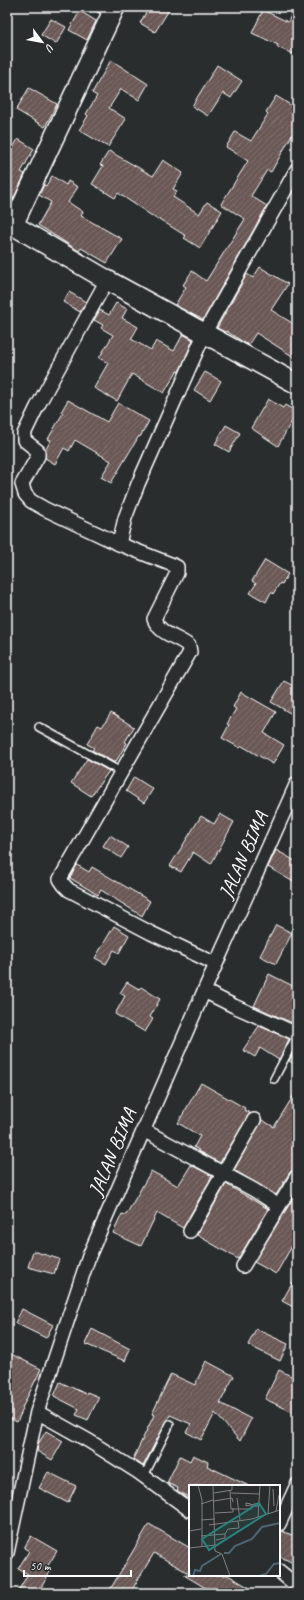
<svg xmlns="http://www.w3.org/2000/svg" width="304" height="1600" font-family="Caveat,sans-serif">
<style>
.building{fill:url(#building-hatch);stroke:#fff}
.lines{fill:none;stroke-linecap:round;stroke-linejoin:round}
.lane-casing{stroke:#fff;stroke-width:10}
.street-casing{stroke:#fff;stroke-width:16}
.secondary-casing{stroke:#fff;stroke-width:22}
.lane{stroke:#2a2d2e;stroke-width:7}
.street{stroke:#2a2d2e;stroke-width:13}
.secondary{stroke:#2a2d2e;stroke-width:19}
.labels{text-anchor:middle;stroke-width:3;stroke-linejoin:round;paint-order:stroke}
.street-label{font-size:20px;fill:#fff;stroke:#2a2d2e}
.inset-river{fill:none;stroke:#4e6673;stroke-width:2}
.inset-road{fill:none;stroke:#7f8182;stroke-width:1}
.view{fill:#27847c;fill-opacity:0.15;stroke:#27847c;stroke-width:2}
.inset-edge{fill:none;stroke:#fff;stroke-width:2}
</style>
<defs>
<pattern id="building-hatch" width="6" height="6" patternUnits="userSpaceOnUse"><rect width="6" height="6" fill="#6b5956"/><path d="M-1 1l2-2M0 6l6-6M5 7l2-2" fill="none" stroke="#81726f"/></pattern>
</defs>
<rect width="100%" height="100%" fill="#2a2d2e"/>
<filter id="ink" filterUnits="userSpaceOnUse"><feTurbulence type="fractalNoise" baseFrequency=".025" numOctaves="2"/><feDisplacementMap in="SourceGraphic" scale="8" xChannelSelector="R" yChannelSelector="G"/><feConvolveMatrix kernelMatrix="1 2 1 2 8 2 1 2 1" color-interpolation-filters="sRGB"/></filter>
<g filter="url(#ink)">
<path class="building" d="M149,7H171L155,32L140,23Z
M295,7H297V46L293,54L277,47L278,45L252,33L263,10L288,22Z
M80,11L96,21L87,40L69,30Z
M51,19L66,27L56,44L41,35Z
M111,60L148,84L139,100L121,89L109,108L126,119L108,147L79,130L88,116L86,114L97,96L92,93Z
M217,65L242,81L231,98L223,93L208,116L192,106Z
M29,88L57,104L45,127L16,110Z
M276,96L297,109V126L271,172L267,170L251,196L267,206L203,320L175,305L186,287L183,285L192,271L206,281L245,219L221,204L248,161L226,147L235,132L251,141L268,114L266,112Z
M18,139L34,149L21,172L25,174L12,202L7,199V158Z
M109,151L153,176L163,160L183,173L173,189L177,191L173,197L199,214L207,202L222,211L200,248L184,238L186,236L159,219L158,220L118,193L115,198L92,184L103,166L100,165Z
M52,176L66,185L68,181L78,187L68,202L83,212L81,216L122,239L107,263L81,248L79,251L38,225L51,202L39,195L44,185L46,186Z
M260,267L288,284L271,310L297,326V359L256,333L248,345L226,331L225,332L217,328L247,274L253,278Z
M69,292L86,302L80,312L63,302Z
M116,303L127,309L122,318L138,327L131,339L151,350L156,341L174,351L183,334L193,340L181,368L178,372L177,371L164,393L132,374L117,401L94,388L108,363L99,358L113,335L101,328L103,325L94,320L100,310L109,315Z
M205,372L221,381L210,400L194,390Z
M268,399L283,408L285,405L297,412L278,446L251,428Z
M68,400L107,422L118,403L149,421L140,437L139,436L111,483L101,477L111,461L75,440L69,451L64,448L55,464L45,458L46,449L51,440L48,439L63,413L61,412Z
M226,425L240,433L229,452L215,444Z
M265,560L288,574L282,584L280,583L273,594L271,592L266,602L250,593L256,584L252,581Z
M284,681L297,688V717L271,702Z
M241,692L276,712L264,733L284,745L273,764L242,746L240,748L222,738L229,725L227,724L236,709L233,707Z
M111,713L134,727L125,742L127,743L115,763L92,750L94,748L87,744L98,725L102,727Z
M87,759L109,771L91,796L71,783Z
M134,777L153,789L144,803L126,791Z
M220,814L234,822L211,864L193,852L181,872L170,866L201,816L214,824Z
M110,835L128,847L121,858L103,846Z
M276,850L297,862V884L268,867Z
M77,865L89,872L92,867L150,901L142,916L101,890L98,895L70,878Z
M276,925L292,933L276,964L260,956Z
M114,926L129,935L119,953L114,950L106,964L95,958Z
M269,974L297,988V1025L254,1006Z
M127,982L139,989L141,987L160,999L150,1017L153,1019L145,1032L115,1014L125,996L120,993Z
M259,1026L289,1039L279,1060L260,1048L255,1057L243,1050Z
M297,1046V1065L289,1061Z
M201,1083L245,1108L244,1110L250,1113L220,1163L199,1151V1150L194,1147L200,1136L178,1123Z
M297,1090V1168L290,1172L276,1195L234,1170L262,1120L274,1127Z
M191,1165L212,1176L183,1228L157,1213L141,1246L113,1233L122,1214L126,1215L151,1171L178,1186Z
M226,1184L268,1209L238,1259L197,1235Z
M297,1192V1237L276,1274L254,1262Z
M33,1251L59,1259L54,1274L28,1267Z
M297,1275V1309L282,1301Z
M22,1309L53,1325L46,1338L15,1323Z
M92,1329L130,1349L125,1361L85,1344Z
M256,1329L288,1344L280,1361L248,1345Z
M7,1352L41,1369L22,1408L23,1409L17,1422L7,1417Z
M206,1361L234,1376L220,1403L251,1419L240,1441L215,1413L201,1440L186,1432L191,1424L170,1415L143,1466L133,1459L154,1415L152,1414L171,1374L195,1385Z
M279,1370L297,1379V1414L265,1399Z
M60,1382L86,1394L87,1392L99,1397L88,1420L76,1415L79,1409L54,1396Z
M46,1431L63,1441L52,1460L37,1451L38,1444Z
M193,1455L208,1462L207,1466L249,1486H190V1498L181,1493L177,1490L178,1488L167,1483L180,1456L190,1461Z
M48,1472L76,1486L68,1503L39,1488Z
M149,1524L190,1548V1574L154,1553L130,1593H108Z
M282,1531L297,1537V1565L279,1556V1532Z
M31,1536L57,1551L47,1567L51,1570L38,1593H17L28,1574L18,1569L29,1551L24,1548Z
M184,1575H228L258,1593H214Z"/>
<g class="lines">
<defs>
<path id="lane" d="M98,7L111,15
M39,727L121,772
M274,1079L297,1035
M144,1476L170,1424"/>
<path id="street" d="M107,280L37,407L24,434V440L38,451V456L22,484L25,494L31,501L45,509L119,544
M216,964L151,933L69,890L64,885L60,879L190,652L189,646C177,636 160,635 154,619L177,573V567L173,565L119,544L125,518L138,484L205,332L297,169
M204,991L234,1006L297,1034
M143,1130L254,1190L279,1206
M190,1231L254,1120
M243,1266L297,1176
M37,1412L89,1441L138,1472L190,1510
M279,1524L297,1485
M7,1553L37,1412L89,1256L204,991L297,783
M279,1571L297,1586"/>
<path id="secondary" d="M7,218L13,225L107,280L297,384
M13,225L115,7"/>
</defs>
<use href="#lane" class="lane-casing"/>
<use href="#street" class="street-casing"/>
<use href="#secondary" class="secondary-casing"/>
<use href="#lane" class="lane"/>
<use href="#street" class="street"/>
<use href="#secondary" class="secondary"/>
</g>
</g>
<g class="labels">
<g class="street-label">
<text transform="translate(243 855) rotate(-66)" y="7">JALAN BIMA</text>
<text transform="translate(112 1152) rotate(-67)" y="7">JALAN BIMA</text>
</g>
</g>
<g transform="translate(189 1485)">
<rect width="91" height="91" fill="#2a2d2e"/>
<path class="inset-river" d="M35,68H40L46,61L63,54L73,42L91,38M4,91L6,85L11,86L13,81L32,69M70,91L77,89L85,79L91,78"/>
<path class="inset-road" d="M9,0L13,15V61M24,0L26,66L33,69L41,91M84,4L85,21M41,6L42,24H62V21H70M25,8L43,5V0M42,8L71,9M48,13L51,35M25,16L43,13L44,17M12,19L24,15M62,19L57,18V21L70,18M87,26L90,10M26,28L44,27V23M79,29L81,0M69,32L71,0M12,35L26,34M20,40L63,34L91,25M0,46L12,44M12,51L36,49L39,44L50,43L49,36M27,55L36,53V49M0,63L27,60M0,73L1,91"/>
<path class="view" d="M70,18L77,29L20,65L13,54Z"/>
<rect width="91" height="91" class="inset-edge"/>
</g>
<rect width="304" height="1600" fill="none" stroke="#2a2d2e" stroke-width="24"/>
<rect x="12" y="12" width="280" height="1576" fill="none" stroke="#fff" stroke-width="1.5" filter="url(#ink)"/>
<g transform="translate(42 42) rotate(122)" stroke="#2a2d2e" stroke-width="3" paint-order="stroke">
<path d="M0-3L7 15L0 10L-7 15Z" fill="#ffffff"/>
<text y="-6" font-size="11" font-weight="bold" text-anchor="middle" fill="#ffffff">U</text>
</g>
<path d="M24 1570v6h107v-6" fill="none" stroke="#ffffff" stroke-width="2"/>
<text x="30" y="1570" font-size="12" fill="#ffffff" stroke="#2a2d2e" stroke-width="3" paint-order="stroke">50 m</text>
</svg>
